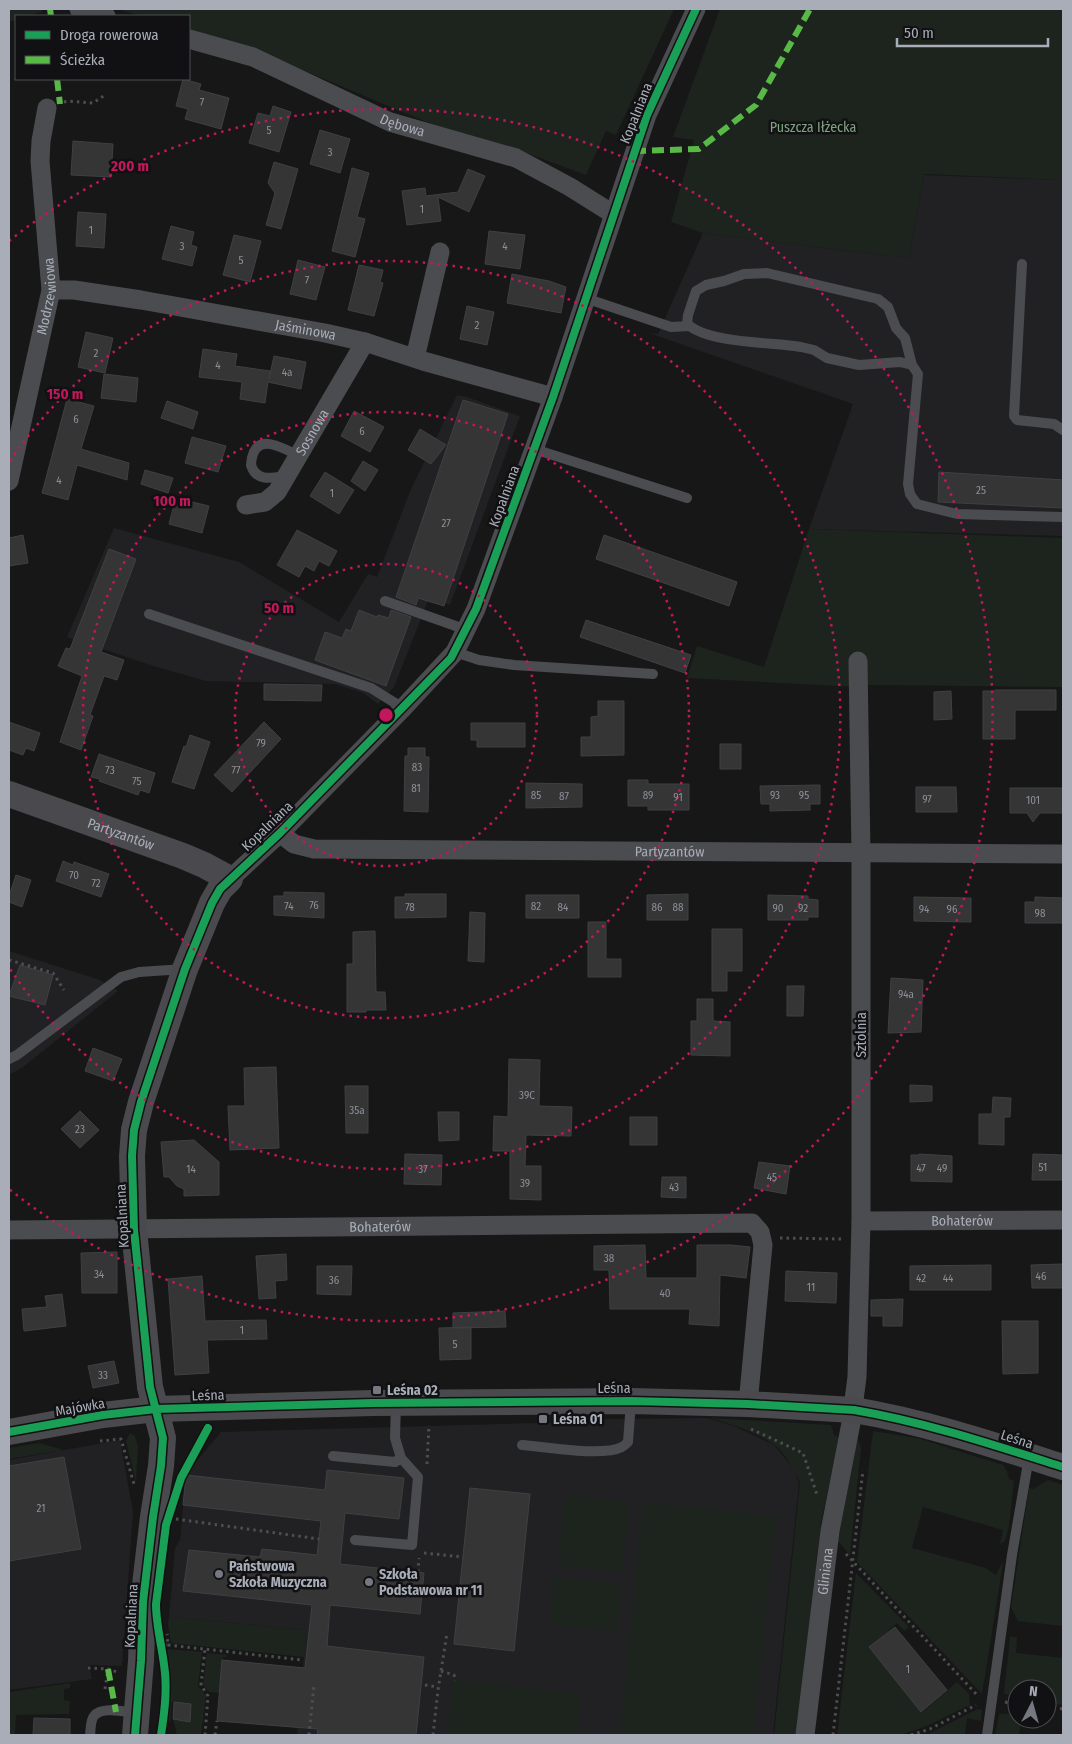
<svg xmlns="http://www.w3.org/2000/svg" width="1072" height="1744" font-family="'Fira Sans Condensed',sans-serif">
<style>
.built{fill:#212123}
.green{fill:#1d241e}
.building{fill:#353536;stroke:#3f4043}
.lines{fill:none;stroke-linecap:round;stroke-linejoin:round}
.path{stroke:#4d4e52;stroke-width:3;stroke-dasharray:2.5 4;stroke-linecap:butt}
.lane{stroke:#4b4c50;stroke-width:10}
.street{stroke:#4b4c50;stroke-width:19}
.secondary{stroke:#4a4a4e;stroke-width:26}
.quiet{stroke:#58b947;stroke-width:6;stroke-dasharray:12 6;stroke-linecap:butt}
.cycleway-casing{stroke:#111113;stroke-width:11}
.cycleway{stroke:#1a9f57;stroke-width:8}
.ring{fill:none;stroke:#c2185b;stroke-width:2.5;stroke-dasharray:2.5 5}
.poi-dot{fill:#757880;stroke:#111113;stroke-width:2}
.labels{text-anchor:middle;stroke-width:5;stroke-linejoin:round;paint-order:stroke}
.number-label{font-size:11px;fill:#8b8f98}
.street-label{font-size:14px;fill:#a8adb8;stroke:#111113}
.park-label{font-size:14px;fill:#7fa381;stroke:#111113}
.poi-label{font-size:14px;font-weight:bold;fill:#a8adb8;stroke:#111113;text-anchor:start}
.centre{fill:#c2185b;stroke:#111113;stroke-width:2.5}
.ring-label{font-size:15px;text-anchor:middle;font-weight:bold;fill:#c2185b;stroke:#111113;stroke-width:5;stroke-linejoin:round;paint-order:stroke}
</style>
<rect width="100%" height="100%" fill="#171717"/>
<path class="built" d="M924,175L1063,180V536L809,529L853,404L649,333L658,334L703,233L909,258Z
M457,395L467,397L520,416L450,605L429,598L394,687L378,704L363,693L335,684L206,681L150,665L67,637L114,528L239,562L339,622L368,574L377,577L411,489Z
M9,951L100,980L118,991L23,1067L9,1075Z
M707,1418L734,1426L774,1445L794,1469L799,1484L773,1735H297L306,1630L169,1617L175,1548L180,1540L186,1474L221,1432L572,1422L607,1419Z
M120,1440L133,1512L122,1666L91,1665L89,1666L92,1679L9,1690V1460Z"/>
<path class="green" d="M9,9H43L41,12L28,16H16V20L9,22Z
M117,9H674L616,135L606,131L586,175L513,148L443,129L305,71L189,31V16H141Z
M720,9H1063V180L924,174L909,258L703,233L671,222L694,140L673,137Z
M809,529L1063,538V687L881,685H861L858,687L687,678L697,646L764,667Z
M710,1418L831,1425L834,1435L839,1437L821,1523L796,1735H774L800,1483C795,1471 784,1451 773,1444C754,1431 731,1424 710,1418Z
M873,1431L917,1438L1003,1465L1007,1471L1009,1479L1014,1481L1009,1526L1005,1541L1000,1544L1003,1530L923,1507L912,1548L986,1568L996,1575L1002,1563L1003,1564L982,1694L857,1562Z
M130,1433L135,1436L138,1447L136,1482L126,1441Z
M857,1437L861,1448L850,1555L838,1541Z
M39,1443L64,1450L9,1459V1448Z
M1048,1480L1063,1485V1626L1018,1621L1011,1607L1029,1488L1033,1489Z
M565,1495L630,1502L622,1572L557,1565Z
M643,1502L776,1516L753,1735H620Z
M856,1573L909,1627L904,1631L897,1623L869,1648L923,1712L957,1682L969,1694L970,1705L927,1726L900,1735H837Z
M554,1578L622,1585L617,1631L550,1625Z
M169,1617L306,1630L304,1657L171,1643L168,1624Z
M1010,1637H1017L1016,1653L1063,1658V1705L1047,1703V1689H1017V1699L1004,1693Z
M166,1649L202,1652L198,1686L206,1696L201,1735H177L173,1719L189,1722L191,1704L172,1702L170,1722L167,1721L169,1676Z
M207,1653L227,1655V1657H223L222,1660L220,1693L209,1692L203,1685Z
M453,1680L582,1694L576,1735H447Z
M70,1683V1688L64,1689V1700L70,1701L69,1714L16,1715L15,1735H9V1692Z
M978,1709L982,1710L981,1721L967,1718L965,1735H930L929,1734L932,1732Z
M1017,1713V1719H1021L1019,1735H995L999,1714Z"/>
<path class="building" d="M183,79L201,84L199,90L229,98L221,129L185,119L188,109L176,106Z
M273,106L291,112L279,152L249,143L258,113L270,116Z
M320,130L350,139L340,173L310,164Z
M73,141L113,144L111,177L71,175Z
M274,162L298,169L281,229L266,225L275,193L268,183Z
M352,168L369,173L357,217L365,219L355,257L332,251Z
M468,169L485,176L469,212L438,197L441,221L407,225L402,191L425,188L426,196L458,192Z
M78,212L106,214L104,248L76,246Z
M171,226L194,232L191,245L197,247L192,266L162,259Z
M489,231L525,235L520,269L485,264Z
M234,235L261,241L250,282L223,275Z
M298,260L325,267L316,300L290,294Z
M359,265L383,270L380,282L383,283L374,316L348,310Z
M512,274L549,281L566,287L561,313L507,303Z
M467,306L494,312L487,345L460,339Z
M86,332L113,338L105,373L78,367Z
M203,349L237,354L235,366L270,371L269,379L274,356L306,362L301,389L268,382L265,403L240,399L242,382L199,377Z
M104,374L138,378L136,402L101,398Z
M67,399L94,406L81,449L129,463L127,480L77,465L68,500L42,493Z
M463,400L508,414L444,606L418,598L416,605L396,597Z
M167,401L198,412L193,429L161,418Z
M354,411L384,427L370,452L341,436Z
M420,429L446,445L431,464L408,450Z
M192,437L226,446L218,472L185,463Z
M363,461L378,470L365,491L351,481Z
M145,470L173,478L168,493L141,484Z
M325,472L354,490L339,514L310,496Z
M939,472L1063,480V508L938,502Z
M176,498L209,506L202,533L169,524Z
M297,530L337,551L329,566L319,561L314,571L305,566L299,577L277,565Z
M23,535L28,563L9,566V538Z
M604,535L737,582L729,606L596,559Z
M109,549L136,559L101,652L124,660L117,680L104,676L90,715L93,716L81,750L60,742L82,676L58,666L66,648L70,649Z
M359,610L377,617L378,615L389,618L391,610L411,617L386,686L315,660L325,632L342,638L346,629L351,631Z
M586,620L691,655L685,673L580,637Z
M264,684L322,685L321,701L264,700Z
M995,690H1056V710H1015V739H983V691H995Z
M951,691L952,719L934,720V692Z
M598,701H624V755L581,756V737H591V717L598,716Z
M9,722L40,733L34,751L26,748L23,755L9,750Z
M264,722L281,739L232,792L214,775Z
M471,723H525V747H477V740H471Z
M190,735L210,742L194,789L172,782L184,746L186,747Z
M720,744H741V769H720Z
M408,748H425V757H429L428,812L404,811L405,756H408Z
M99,754L155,773L149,793L140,790L138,795L99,781L100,779L91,777Z
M628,780H648V784H689V810H648V806H628Z
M526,783L582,784V807L526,808Z
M820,785V804H810V810L770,811V804H761L760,786Z
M916,787H956L957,812H916Z
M1010,788H1063V813H1040L1033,822L1027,813H1010Z
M63,861L73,865L74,862L109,874L101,897L56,881Z
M16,875L31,880L22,907L9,902V896Z
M284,892L324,893V918L274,915V896H284Z
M405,894H446V917L395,918V897H405Z
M688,894V920H647V895Z
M526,895H579V918H526Z
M768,895L808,896V899L818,900V917H808V920H768Z
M914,897L971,898V922L914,921Z
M1035,897L1063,898V923H1025V902H1035Z
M470,912L485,913L484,962L468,961Z
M588,922H606V959H621V977H588Z
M712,929H742V971H727V991H712Z
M375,931L376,992H385L386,1010H366V1012H347V964H353V932Z
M20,965L53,975L45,1005L9,996Z
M891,978L923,980L921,1032L888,1033Z
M787,986H804L803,1016H787Z
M697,999H713V1021L730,1022V1056L691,1055V1021H697Z
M93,1048L122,1059L113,1081L85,1071Z
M509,1059L540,1060L539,1106L572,1107L571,1136L526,1135L525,1166H541V1200L510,1199V1151H493L494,1116L508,1117Z
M276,1067L279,1148L230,1150L228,1106H245L244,1068Z
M910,1085L932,1086V1101L910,1102Z
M345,1086H368V1133H346Z
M993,1097L1011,1098L1010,1117H1004V1145L979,1144V1114H992Z
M80,1111L99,1130L80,1148L61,1129Z
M438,1112H459V1140L439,1141Z
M630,1117H657V1145H630Z
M194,1140L219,1162V1195L184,1196V1189L177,1186L169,1177H164L161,1142Z
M405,1154L442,1155L441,1185L404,1184Z
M919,1154L952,1156V1182L911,1181V1155H919Z
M1033,1154L1063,1155V1180H1032Z
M759,1162L790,1166L786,1194L754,1188Z
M662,1177H686V1198L661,1197Z
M645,1245L646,1278H697V1245H731L750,1247L746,1278L720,1275L719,1326L689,1324L690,1309H610L609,1270H594V1246Z
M117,1252V1293H82L81,1253Z
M286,1254L287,1280L275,1281L276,1298L259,1299L256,1256Z
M1063,1264V1288H1032L1031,1265Z
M991,1265V1290H910V1266Z
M317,1266H352L351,1295L317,1294Z
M786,1271L837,1273L836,1303L785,1301Z
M202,1276L205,1321L266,1320L267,1339L207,1340L209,1373L175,1375L168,1279Z
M62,1294L66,1326L24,1331L22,1309L47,1307L45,1296Z
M903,1299L902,1326H883V1316H871V1300Z
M505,1311L506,1327L453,1328V1313Z
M1002,1321H1038V1373L1003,1374Z
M471,1327V1359L440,1360L439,1328Z
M114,1361L119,1383L93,1388L88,1366Z
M64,1457L81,1549L9,1561V1466Z
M327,1470L404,1478L399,1519L345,1513L340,1564L424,1573L420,1614L330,1605L327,1646L424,1657L416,1735H317L318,1729L217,1721L222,1660L305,1668L312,1605L183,1591L189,1550L260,1557L262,1549L317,1555L321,1521L183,1505L186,1475L325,1490Z
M470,1488L530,1494L514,1651L454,1644Z
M895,1627L947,1690L921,1712L869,1647Z
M174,1702L191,1704L190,1722L173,1719Z
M34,1718L70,1719V1735H33Z"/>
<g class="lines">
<path class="path" d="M64,102L68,101L93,103L105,95
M9,960L53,973L64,990
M780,1238L841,1239
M751,1429L803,1453L817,1495
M100,1441L121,1439L134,1484
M427,1464L429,1425
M176,1519L319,1539
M424,1553L463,1557
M846,1554L978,1696
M418,1572L419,1558
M165,1645H168L167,1634
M168,1645L302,1660
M88,1668L108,1669L117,1672
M441,1671L454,1675L455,1681
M425,1685L438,1687
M105,1689L108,1669
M1005,1702L1017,1704
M1047,1707L1063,1709
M205,1735L208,1696L201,1685L205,1649
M215,1735L217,1721
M309,1735L314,1685
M433,1735L438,1690L447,1633
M833,1735L863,1470
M911,1735L930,1729L976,1705"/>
<path class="lane" d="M1022,264L1014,416L1017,420L1054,424L1063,430
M585,298L671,327L690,326
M912,365L900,362L859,365L827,358L814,350L801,347C772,342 710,344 687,324L688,315L696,291L706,285L724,281L744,274L767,273L878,299L888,307L896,328L905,338L912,365L918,374L908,484L910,494L917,504L957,514L1063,517
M534,449L687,498
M286,476C272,478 256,482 251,465C253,432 278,445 297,455
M385,601L467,630
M149,614L371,688L403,708
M455,652L479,660L514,665L653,674
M9,1059L17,1055L121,977L139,972L184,969
M396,1403L395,1438L401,1458
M522,1445C546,1447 602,1457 622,1447C623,1447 627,1443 628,1442L631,1402
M333,1456L395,1462L401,1458L418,1477L412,1545L355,1540
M90,1735C91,1729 90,1721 94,1716C102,1706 125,1712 136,1713
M987,1735L1012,1555L1029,1457"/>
<g class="street">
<path d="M79,9L106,16"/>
<path id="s1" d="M189,39L253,57L390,122L516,158L570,187L613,214"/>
<path id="s2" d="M51,290H74L141,300L325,333L365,342L423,361L553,397"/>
<path d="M415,358L440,252"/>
<path id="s3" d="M9,481L51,290L40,161L41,141L47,108"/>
<path id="s4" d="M246,505L265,502L277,492L365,342"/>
<path id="s5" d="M280,833L294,844L314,849L1063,854"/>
<path d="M230,879L280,833L403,708L455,652L476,609L553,397L647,115L696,9"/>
<path id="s6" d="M861,1221L1063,1220"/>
<path id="s7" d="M9,1230L752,1223L760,1232L763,1245L748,1404"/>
<path id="s8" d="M805,1735L830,1531L851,1423L857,1377L861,1221V854L858,661"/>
</g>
<g class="secondary">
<path id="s9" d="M9,794L183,856L204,865L230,879L220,889L212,903L185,969L141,1102L134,1130L132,1156L134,1230L150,1387L163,1438L161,1466L153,1517L143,1602L141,1661L135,1735"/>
<path d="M9,1432L103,1415L156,1409L373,1403L631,1401L748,1404L854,1410C925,1422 994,1445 1063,1467"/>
</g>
<path class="quiet" d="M50,9L51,16
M57,79L60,104
M634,151L699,149L756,105L810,9
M108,1669L116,1712"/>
<defs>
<path id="cycleway" d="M9,1432L103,1415L156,1409L373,1403L631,1401L748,1404L854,1410C925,1422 994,1445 1063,1467
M135,1735L141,1661L143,1602L153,1517L161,1466L163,1438L150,1387L134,1230L132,1156L134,1130L141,1102L185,969L212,903L220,889L280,833L451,658L476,609L553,397L647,115L696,9
M161,1735C164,1715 167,1694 165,1673C163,1650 156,1627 156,1604L166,1525L181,1478L208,1428"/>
</defs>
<use href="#cycleway" class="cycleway-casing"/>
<use href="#cycleway" class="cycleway"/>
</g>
<g class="ring">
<circle cx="386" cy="715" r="151"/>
<circle cx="386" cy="715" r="303"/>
<path d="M10 461A454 454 0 1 1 10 969"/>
<path d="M9 241A606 606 0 1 1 9 1189"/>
</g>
<g class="poi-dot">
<rect x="372" y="1385" width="10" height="10" rx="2.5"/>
<rect x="538" y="1414" width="10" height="10" rx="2.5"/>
<circle cx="219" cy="1574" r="5"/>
<circle cx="369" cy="1582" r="5"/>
</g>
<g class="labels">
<g class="number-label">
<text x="202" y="106">7</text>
<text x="269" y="134">5</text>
<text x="330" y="156">3</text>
<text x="422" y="213">1</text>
<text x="91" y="234">1</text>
<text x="182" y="250">3</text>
<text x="505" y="250">4</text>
<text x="241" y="264">5</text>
<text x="307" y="284">7</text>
<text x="477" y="329">2</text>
<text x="96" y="357">2</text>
<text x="218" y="369">4</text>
<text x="287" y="376">4a</text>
<text x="76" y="423">6</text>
<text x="362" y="435">6</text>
<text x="59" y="484">4</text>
<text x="981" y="494">25</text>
<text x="332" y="497">1</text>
<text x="446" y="527">27</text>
<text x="261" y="747">79</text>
<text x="417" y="771">83</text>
<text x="110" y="774">73</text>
<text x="236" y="774">77</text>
<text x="137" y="785">75</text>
<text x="416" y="792">81</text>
<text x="536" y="799">85</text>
<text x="648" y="799">89</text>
<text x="775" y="799">93</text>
<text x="804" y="799">95</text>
<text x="564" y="800">87</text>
<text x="678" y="801">91</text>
<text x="927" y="803">97</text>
<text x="1033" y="804">101</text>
<text x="74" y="879">70</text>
<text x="96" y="887">72</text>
<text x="314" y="909">76</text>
<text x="289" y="910">74</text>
<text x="536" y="910">82</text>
<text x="410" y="911">78</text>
<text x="563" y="911">84</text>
<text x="657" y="911">86</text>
<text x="678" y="911">88</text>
<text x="778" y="912">90</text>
<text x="803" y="912">92</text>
<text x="924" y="913">94</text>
<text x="952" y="913">96</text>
<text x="1040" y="917">98</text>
<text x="906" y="998">94a</text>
<text x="527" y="1099">39C</text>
<text x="357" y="1114">35a</text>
<text x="80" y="1133">23</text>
<text x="1043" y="1171">51</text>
<text x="921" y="1172">47</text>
<text x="942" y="1172">49</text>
<text x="191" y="1173">14</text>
<text x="423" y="1173">37</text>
<text x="772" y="1181">45</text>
<text x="525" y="1187">39</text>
<text x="674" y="1191">43</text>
<text x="609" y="1262">38</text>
<text x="99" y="1278">34</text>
<text x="1041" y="1280">46</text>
<text x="921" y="1282">42</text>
<text x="948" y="1282">44</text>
<text x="334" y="1284">36</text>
<text x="811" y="1291">11</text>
<text x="665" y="1297">40</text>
<text x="242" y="1334">1</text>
<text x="455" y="1348">5</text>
<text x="103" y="1379">33</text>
<text x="41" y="1512">21</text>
<text x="908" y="1673">1</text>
</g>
<g class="street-label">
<text transform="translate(636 113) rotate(-68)" y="5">Kopalniana</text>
<text dy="5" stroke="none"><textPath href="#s1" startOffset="231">Dębowa</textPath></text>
<text dy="5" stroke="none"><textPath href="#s3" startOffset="189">Modrzewiowa</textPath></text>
<text dy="5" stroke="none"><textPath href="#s2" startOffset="258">Jaśminowa</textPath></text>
<text dy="5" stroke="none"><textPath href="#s4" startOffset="104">Sosnowa</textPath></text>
<text transform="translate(504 496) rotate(-70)" y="5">Kopalniana</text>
<text transform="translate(267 826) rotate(-44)" y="5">Kopalniana</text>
<text dy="5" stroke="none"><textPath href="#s9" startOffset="119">Partyzantów</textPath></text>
<text dy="5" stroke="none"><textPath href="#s5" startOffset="394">Partyzantów</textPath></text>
<text transform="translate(861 1035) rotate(-90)" y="5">Sztolnia</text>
<text transform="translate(122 1216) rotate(-93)" y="5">Kopalniana</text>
<text dy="5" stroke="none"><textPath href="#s6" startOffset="101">Bohaterów</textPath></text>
<text dy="5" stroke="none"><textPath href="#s7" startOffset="371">Bohaterów</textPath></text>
<text x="614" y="1393">Leśna</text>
<text transform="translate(208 1395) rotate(-2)" y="5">Leśna</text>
<text transform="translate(80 1407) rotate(-10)" y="5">Majówka</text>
<text transform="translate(1017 1439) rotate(18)" y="5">Leśna</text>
<text dy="5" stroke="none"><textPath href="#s8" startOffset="165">Gliniana</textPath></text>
<text transform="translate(131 1616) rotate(-87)" y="5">Kopalniana</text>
</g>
<g class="park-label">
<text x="813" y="132">Puszcza Iłżecka</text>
</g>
<g class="poi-label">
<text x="387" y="1395">Leśna 02</text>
<text x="553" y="1424">Leśna 01</text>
<text x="229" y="1571">Państwowa<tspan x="229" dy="16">Szkoła Muzyczna</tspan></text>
<text x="379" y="1579">Szkoła<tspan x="379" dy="16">Podstawowa nr 11</tspan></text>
</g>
</g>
<circle cx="386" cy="715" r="8" class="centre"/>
<g class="ring-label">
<text x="130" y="171">200 m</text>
<text x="65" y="399">150 m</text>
<text x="172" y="506">100 m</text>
<text x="279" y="613">50 m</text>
</g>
<rect width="1072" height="1744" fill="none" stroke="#a8adb8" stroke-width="20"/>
<rect x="15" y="15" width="175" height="65" fill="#111113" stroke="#4d4f55"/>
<rect x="25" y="31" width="25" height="8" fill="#1a9f57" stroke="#4d4f55"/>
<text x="60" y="40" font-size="15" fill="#a8adb8">Droga rowerowa</text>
<rect x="25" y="56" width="25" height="8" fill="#58b947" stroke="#4d4f55"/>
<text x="60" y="65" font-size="15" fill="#a8adb8">Ścieżka</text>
<g transform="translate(1032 1704) rotate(6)"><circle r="24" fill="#111113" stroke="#4d4f55"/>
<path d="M0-4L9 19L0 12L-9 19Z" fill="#757880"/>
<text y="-8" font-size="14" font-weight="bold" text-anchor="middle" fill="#a8adb8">N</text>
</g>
<path d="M897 38v8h151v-8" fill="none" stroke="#a8adb8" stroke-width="2.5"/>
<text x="904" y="38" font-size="15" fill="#a8adb8" stroke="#111113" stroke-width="4" paint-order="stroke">50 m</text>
</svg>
